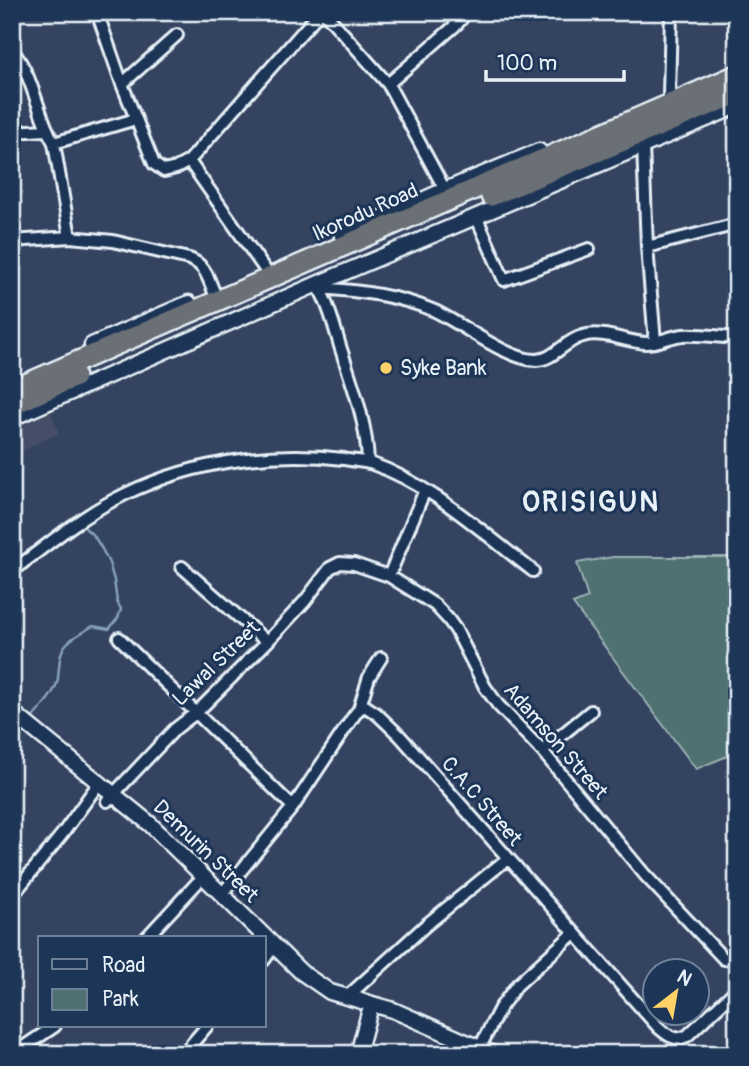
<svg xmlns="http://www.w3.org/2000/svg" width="749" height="1066" font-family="Pangolin,sans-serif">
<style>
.built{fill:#444d67}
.green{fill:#4f7171;stroke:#9cb1b4;stroke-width:2}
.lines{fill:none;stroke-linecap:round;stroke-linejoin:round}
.stream{stroke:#86a1b8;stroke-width:2.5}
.minor-casing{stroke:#e8f1f8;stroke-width:16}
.tertiary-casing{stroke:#e8f1f8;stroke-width:19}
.motorway-casing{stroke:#e8f1f8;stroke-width:24}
.minor{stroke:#1d3557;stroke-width:10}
.tertiary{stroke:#1d3557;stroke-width:14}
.motorway{stroke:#6b6f75;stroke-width:19}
.poi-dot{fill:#ffd166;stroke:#1d3557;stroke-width:2.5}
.labels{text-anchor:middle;stroke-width:6;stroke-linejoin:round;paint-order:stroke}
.street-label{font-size:21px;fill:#e8f1f8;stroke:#1d3557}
.poi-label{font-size:21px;fill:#e8f1f8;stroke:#1d3557;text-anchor:start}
.district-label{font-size:28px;font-weight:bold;letter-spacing:2px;fill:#e8f1f8;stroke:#1d3557}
</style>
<rect width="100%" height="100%" fill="#344360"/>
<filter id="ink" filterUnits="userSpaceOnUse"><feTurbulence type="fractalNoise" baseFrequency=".0143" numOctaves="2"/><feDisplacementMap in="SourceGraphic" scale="14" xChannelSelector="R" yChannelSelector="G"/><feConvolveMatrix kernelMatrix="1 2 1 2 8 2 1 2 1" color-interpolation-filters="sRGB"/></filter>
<g filter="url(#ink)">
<path class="built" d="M50,409L59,433L33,445L12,459V424Z"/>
<path class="green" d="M613,557H737V752L696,769L573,604L588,598L577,563Z"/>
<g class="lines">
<path class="stream" d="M30,721C40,708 56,694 58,678C61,643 61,645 93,626L109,629L118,618L121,609L117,602L114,580L109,563L102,549L94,536L84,527
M12,743L25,729"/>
<defs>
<path id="minor" d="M97,12L122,84L154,164L164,171L176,168L189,161L320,12
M324,12L388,84L445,190
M12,50C35,78 36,113 54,143L70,237
M122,84L177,35
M388,84L457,24L467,12
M669,96L671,12
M12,132L46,130
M54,143L136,119
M643,146L647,247L655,342
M189,161L266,271
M476,216L504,280L589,249
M12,241L70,237L113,241L189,259C205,264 208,278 214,292
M647,247L737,224
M317,284C328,303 334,325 340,346C352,384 367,422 368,463
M320,288C360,291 397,295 435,311C462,324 508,360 536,360C554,360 565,340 583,336C603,330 626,342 646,343C659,343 671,336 683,335C701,334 719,337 737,338
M182,567L267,642
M12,571C45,547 76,520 112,501C180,464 267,449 344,459C352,461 362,461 370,463C431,484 482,532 533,571
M389,576L425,490
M119,638L293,807
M359,709L369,677L381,658
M542,751L591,711
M107,801L175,729L197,712L267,642L305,601L330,568L340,563L354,564L389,576L435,605L448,619L456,630L485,687L498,705L542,751L645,875L724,959
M222,894L293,807L353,717L359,709L365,706L377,714L400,736L658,1027C667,1035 675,1042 687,1036L737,989
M12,896L63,833L99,783
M146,938L197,883
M264,960L269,953
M347,997L426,925L507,859
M480,1047L500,1008L517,985L573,934
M13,1054L55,1026
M183,1054L207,1026"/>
<path id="tertiary" d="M342,236L445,190L539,151
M92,345L189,303
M12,418L317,284L737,106
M12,712L150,824L301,972L330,992L393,1010L493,1054
M358,1054L369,1013"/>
<path id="motorway" d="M491,196L737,94
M12,390L737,75
M12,405L75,377"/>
</defs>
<use href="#minor" class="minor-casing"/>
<use href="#tertiary" class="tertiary-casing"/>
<use href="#motorway" class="motorway-casing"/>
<use href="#minor" class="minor"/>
<use href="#tertiary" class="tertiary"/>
<use href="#motorway" class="motorway"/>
</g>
</g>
<circle class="poi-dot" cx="386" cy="368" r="7"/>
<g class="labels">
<g class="street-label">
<text transform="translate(365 212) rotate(-24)" y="7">Ikorodu Road</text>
<text transform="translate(216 663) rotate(-44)" y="7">Lawal Street</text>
<text transform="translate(556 741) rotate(49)" y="7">Adamson Street</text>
<text transform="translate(482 801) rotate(49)" y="7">C.A.C Street</text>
<text transform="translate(206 851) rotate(44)" y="7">Demurin Street</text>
</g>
<g class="poi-label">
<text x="400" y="375">Syke Bank</text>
</g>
<g class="district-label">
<text x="591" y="511">ORISIGUN</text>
</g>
</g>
<rect width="749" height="1066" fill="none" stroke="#1d3557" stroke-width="42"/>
<rect x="21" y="21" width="707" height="1024" fill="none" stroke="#e8f1f8" stroke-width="2.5" filter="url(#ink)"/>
<rect x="38" y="936" width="228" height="91" fill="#1d3557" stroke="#6e8097" stroke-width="2"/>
<rect x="52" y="959" width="35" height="10" fill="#1d3557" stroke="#6e8097" stroke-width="2"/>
<text x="102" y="972" font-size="21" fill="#e8f1f8">Road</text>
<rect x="52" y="989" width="35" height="21" fill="#4f7171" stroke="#6e8097" stroke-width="2"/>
<text x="102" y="1006" font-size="21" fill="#e8f1f8">Park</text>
<g transform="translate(676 992) rotate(31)"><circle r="33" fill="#1d3557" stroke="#6e8097" stroke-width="2"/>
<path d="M0-5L12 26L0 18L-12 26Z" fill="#ffd166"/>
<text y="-10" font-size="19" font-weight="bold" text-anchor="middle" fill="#e8f1f8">N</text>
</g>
<path d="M486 70v10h138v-10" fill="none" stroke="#e8f1f8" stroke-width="3.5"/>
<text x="497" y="70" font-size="21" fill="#e8f1f8" stroke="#1d3557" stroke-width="5" paint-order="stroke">100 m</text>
</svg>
